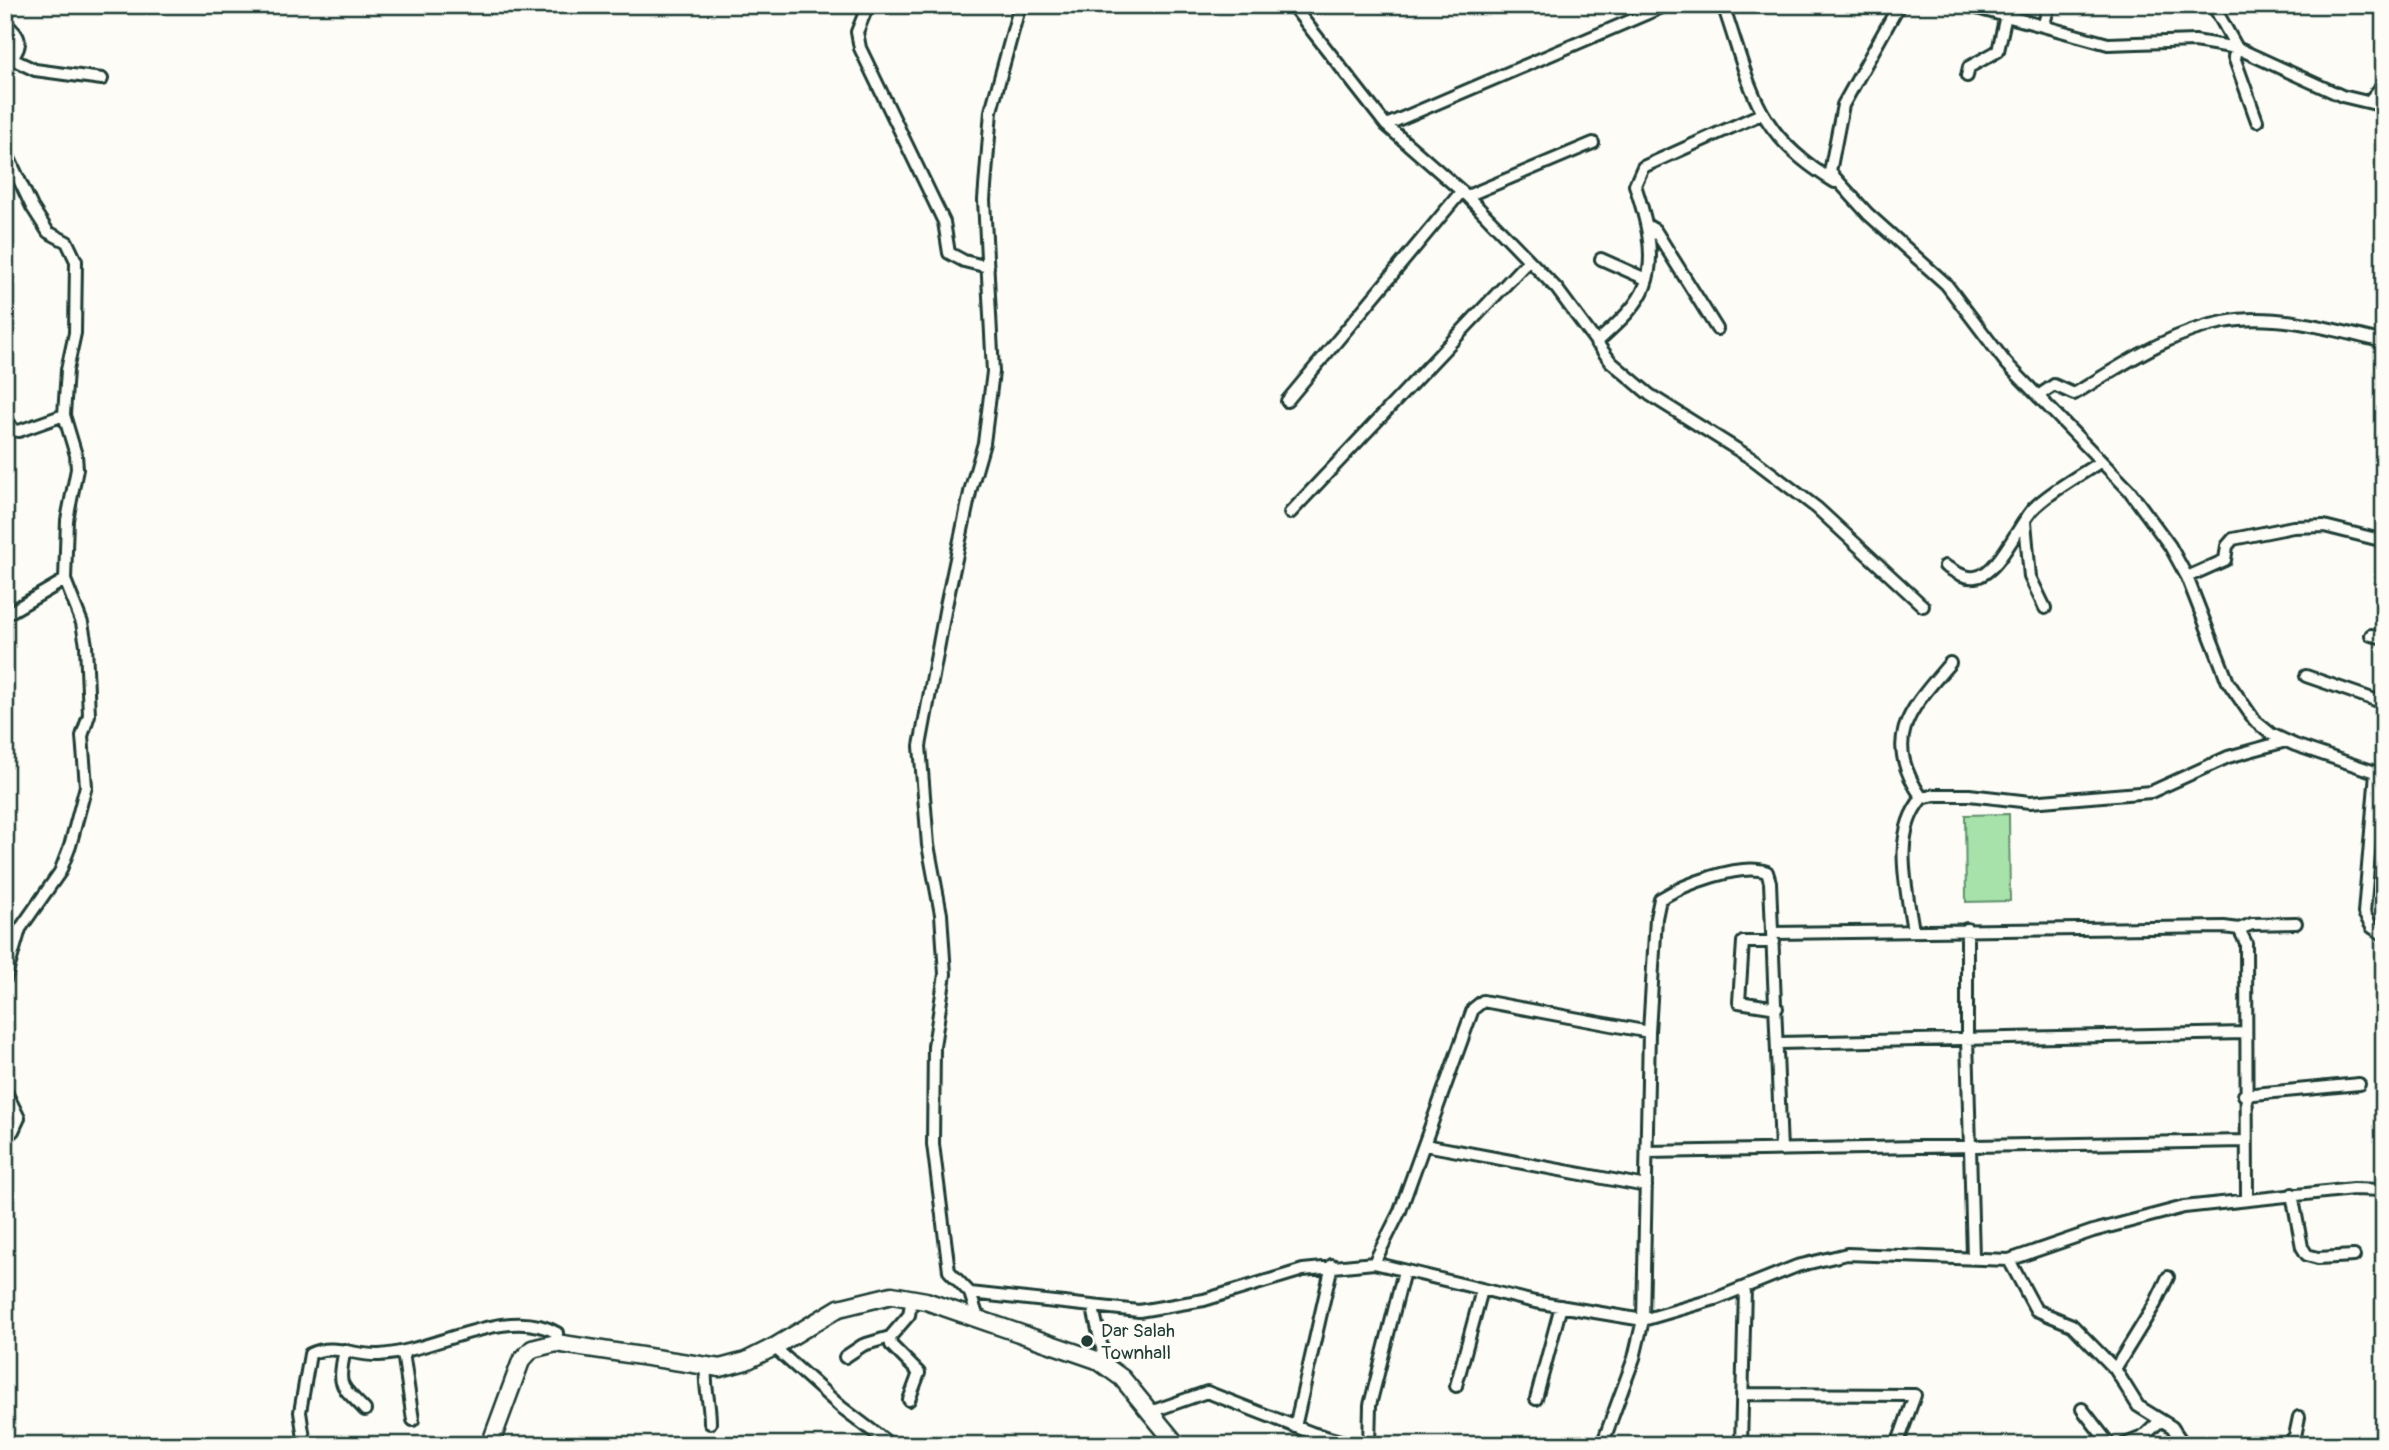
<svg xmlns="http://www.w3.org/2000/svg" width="2389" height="1450" font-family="Pangolin,sans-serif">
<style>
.green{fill:#a6e2a9;stroke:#62906e;stroke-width:2}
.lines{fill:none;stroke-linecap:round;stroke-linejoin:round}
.street-casing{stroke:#1f3d34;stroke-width:16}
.secondary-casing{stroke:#1f3d34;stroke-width:21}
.street{stroke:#fdfcf7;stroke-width:10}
.secondary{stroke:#fdfcf7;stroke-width:16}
.poi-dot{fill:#1f3d34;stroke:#fdfcf7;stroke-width:2.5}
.labels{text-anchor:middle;stroke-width:6;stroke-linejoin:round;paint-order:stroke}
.poi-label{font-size:19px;fill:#1f3d34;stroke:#fdfcf7;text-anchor:start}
</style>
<rect width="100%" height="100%" fill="#fdfcf7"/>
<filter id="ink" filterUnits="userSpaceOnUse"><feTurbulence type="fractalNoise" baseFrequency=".0143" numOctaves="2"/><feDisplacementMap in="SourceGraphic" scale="14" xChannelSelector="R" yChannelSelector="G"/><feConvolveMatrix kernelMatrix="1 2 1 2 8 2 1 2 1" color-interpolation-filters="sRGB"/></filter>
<g filter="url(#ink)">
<path class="green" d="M2009,814L2010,901L1966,902L1965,815Z"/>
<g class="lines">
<defs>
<path id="street" d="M868,5L857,32L860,48L944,222L949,253L964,261L988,267
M1292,5L1386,125L1467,196L1557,289L1611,362L1650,395L1754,460L1817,508L1923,606
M1723,5C1752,89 1754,134 1835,182
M1899,5L1843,105L1830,172L1868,214L1946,284L2006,363L2129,490L2170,546L2187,577L2228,682L2255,721L2271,734L2295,745L2384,775
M1966,5L2108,44L2195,41L2237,48L2342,96L2384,106
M2213,5L2237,48L2234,57L2257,121
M5,24C26,38 21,50 5,66
M2044,24L2049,5
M12,59L35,70L102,79
M1967,76L1969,67L1998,51L2006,15
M2369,101L2384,84
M1386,125L1667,5
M5,150L32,207L48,232L67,242L76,261L75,333L67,370L64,415L76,455L77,469L67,520L65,580L82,623L86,645L89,715L82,736L86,786L70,846L60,872L20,929L5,980
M1467,196L1593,143
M1648,226L1655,230L1717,329
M1601,259L1646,279
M1596,343C1612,328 1637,308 1645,286C1657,254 1645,216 1635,185L1643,167L1761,114
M2038,396L2054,385L2074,394C2121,366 2169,332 2224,322C2276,312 2334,330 2384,342
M1287,401L1461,192
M5,416L13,430L19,431L64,415
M1290,513L1527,262
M2025,522L2030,577L2045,608
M1945,566C1954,571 1965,579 1975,577C1998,575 2019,523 2034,508C2052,490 2080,476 2101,461
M2187,577L2225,560L2227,546L2233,539L2293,527L2324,526L2384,541
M5,615L65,580
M2371,635L2384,638
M2306,676L2384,703
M2376,773L2364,913L2372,927L2384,935
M1922,798C1881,738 1910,710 1950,663
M1967,929V1038L1973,1257
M2239,929L2252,924L2296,923
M1913,931C1907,889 1891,834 1922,798L1935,795H1969L2030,802L2151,792L2228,757L2286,741
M1774,933L2224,927L2239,929L2246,943L2247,1199
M1774,942H1743L1739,1002L1777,1008
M1779,1043L2244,1033
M5,1090L19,1118L13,1131L5,1135
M2244,1095L2359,1084
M1425,1145L1646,1186
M1647,1152L2244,1141
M2292,1194L2302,1247L2307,1255L2318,1258L2354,1256
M2009,1260L2036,1310L2072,1325L2115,1369L2138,1406L2172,1427L2184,1445
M1374,1263L1400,1211L1473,1009L1483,1001L1649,1032
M970,1293L1139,1311L1204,1300L1303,1270L1374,1263L1535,1302L1643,1320L1715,1299L1797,1266L1847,1254L2009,1260L2093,1231L2184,1207L2353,1189L2384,1190
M1093,1308L1106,1366
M978,1318L970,1293L949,1271L933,1144L934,1046L945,974L941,914L928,845L920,746L946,606L971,488L984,443L993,372L984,200L991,111L1020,5
M774,1347L841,1407L891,1445
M345,1350C336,1389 342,1385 365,1410
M403,1352L413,1420
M845,1357L863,1345L890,1337
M706,1366C704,1389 710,1400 710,1423
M2115,1369L2155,1304L2168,1277
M1456,1386L1482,1290
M1742,1394L1915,1395L1897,1445
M1536,1399L1561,1306
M909,1400L919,1373L891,1345L890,1337L909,1315L912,1298
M2082,1409L2110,1445
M1153,1411L1207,1392L1312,1433L1354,1445
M1295,1427L1332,1265
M305,1445L300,1412L310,1354C333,1343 355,1356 379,1355C434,1352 507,1304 557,1333L556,1343
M1369,1445L1370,1405L1404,1271
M1602,1445L1634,1358L1643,1320L1649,1032L1656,918L1660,899C1683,885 1741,862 1767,872L1770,882L1781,1150
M1741,1445L1745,1288
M2123,1445L2143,1437L2161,1420
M2287,1445L2295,1436L2299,1417"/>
<path id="secondary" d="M490,1445L521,1361L532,1349L556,1343L720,1368L746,1361L774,1347L839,1308L892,1295L926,1301L1097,1360L1122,1378L1177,1445"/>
</defs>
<use href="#street" class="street-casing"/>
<use href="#secondary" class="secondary-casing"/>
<use href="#street" class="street"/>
<use href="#secondary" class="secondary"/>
</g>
</g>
<circle class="poi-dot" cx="1087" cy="1341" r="7"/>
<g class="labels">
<g class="poi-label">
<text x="1101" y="1337">Dar Salah<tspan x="1101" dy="22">Townhall</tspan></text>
</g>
</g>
<rect width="2389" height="1450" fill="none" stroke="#fdfcf7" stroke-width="28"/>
<rect x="14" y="14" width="2361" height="1422" fill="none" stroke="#1f3d34" stroke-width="2.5" filter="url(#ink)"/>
</svg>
